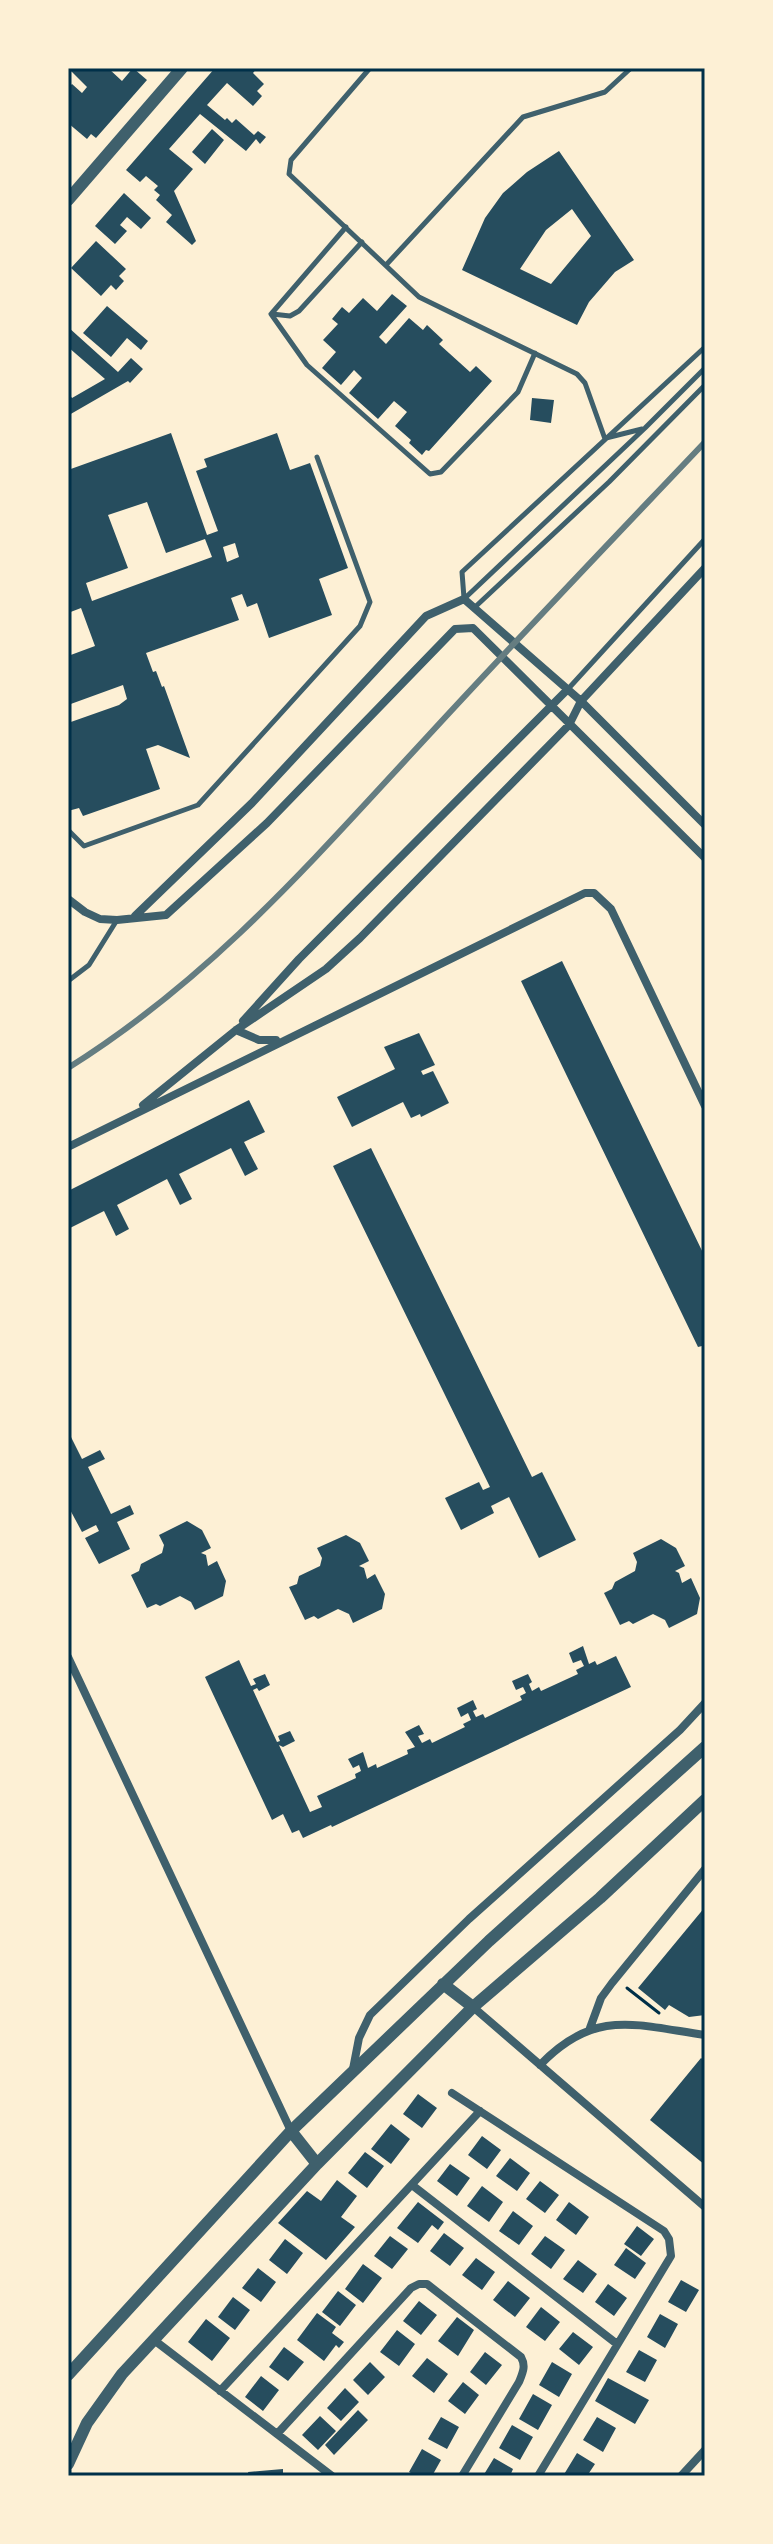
<svg xmlns="http://www.w3.org/2000/svg" width="773" height="2544" font-family="'Crimson Pro',serif">
<style>
.building{fill:#264d5e;fill-rule:evenodd}
.lines{fill:none;stroke-linecap:round;stroke-linejoin:round}
.path{stroke:#003049;stroke-width:3}
.service{stroke:#3f606c;stroke-width:5}
.minor{stroke:#3f606c;stroke-width:8}
.tertiary{stroke:#3f606c;stroke-width:12}
.rail{stroke:#657d81;stroke-width:6}
.neatline{fill:none;stroke:#003049;stroke-width:3}
</style>
<rect width="100%" height="100%" fill="#fdf0d5"/>
<path class="building" d="M68,68H108L122,81L133,68L147,80L96,138L91,134L87,139L68,123V99L71,95L68,88L72,84L82,93L87,87Z
M215,68H257L253,73L264,84L257,91L262,96L253,106L227,83L207,105L225,120L227,118L232,123L236,119L254,135L258,131L266,137L260,144L256,139L246,151L200,114L169,149L193,169L174,191L196,241L192,245L166,222L172,215L156,200L160,195L154,190L158,186L146,176L140,182L126,170Z
M212,129L224,140L205,164L192,152Z
M559,151L634,260L615,272L589,302L577,325L462,270L485,218L503,193L527,172ZM572,209L591,236L551,284L520,269L546,230Z
M124,193L151,218L141,229L127,217L120,225L127,231L115,244L95,226Z
M96,241L126,269L119,276L124,281L116,290L111,285L101,296L71,268Z
M392,294L407,306L379,337L386,344L409,318L423,330L427,325L443,340L439,344L470,372L476,366L492,381L429,451L426,450L422,455L409,443L411,440L395,426L407,412L394,401L378,419L349,393L362,378L354,370L341,385L322,368L336,352L323,340L338,324L332,319L342,307L349,313L363,298L377,311Z
M107,306L148,341L141,350L127,338L111,357L83,333Z
M68,327L118,372L131,358L143,369L130,383L128,381L69,415L68,393L72,398L105,379L68,347Z
M532,398L554,400L551,423L530,420Z
M171,433L207,535L218,531L196,471L207,467L204,459L277,433L290,470L310,463L348,568L319,579L332,615L269,638L257,603L247,607L242,594L231,598L239,620L146,653L153,672L156,671L162,687L164,686L190,758L158,745L146,749L160,789L83,816L79,808L68,811V723L119,705L127,699L123,685L68,705V656L95,646L81,608L68,613V470ZM147,502L166,553L205,539L212,557L92,601L86,583L128,568L108,515ZM235,543L239,557L227,562L223,547Z
M562,961L705,1257V1352L702,1346L698,1347L521,981Z
M419,1033L435,1065L421,1071L423,1075L433,1071L449,1103L421,1117L420,1114L411,1118L403,1102L352,1127L337,1097L395,1069L384,1047Z
M249,1100L265,1132L244,1142L258,1169L245,1176L231,1148L179,1174L192,1199L180,1205L167,1179L117,1205L129,1229L116,1236L104,1211L68,1229V1191Z
M371,1148L532,1477L542,1472L576,1540L539,1558L509,1497L491,1506L494,1513L461,1530L445,1498L479,1482L483,1490L490,1487L333,1166Z
M68,1431L82,1459L100,1450L105,1459L88,1467L111,1514L130,1505L134,1514L117,1522L130,1549L99,1564L85,1538L99,1531L96,1525L82,1532L68,1506Z
M187,1521L202,1530L211,1548L201,1553L206,1555L208,1566L217,1561L226,1581L223,1596L195,1610L191,1602L180,1596L160,1606L156,1604L147,1608L131,1575L139,1571L141,1564L162,1553L164,1545L159,1535Z
M346,1535L360,1543L369,1561L359,1566L364,1568L367,1579L375,1574L385,1594L382,1609L353,1623L349,1614L338,1609L318,1619L314,1616L305,1620L289,1587L297,1584L299,1576L320,1566L322,1558L317,1548Z
M661,1539L676,1548L685,1566L675,1571L679,1573L682,1583L691,1578L700,1598L697,1614L669,1628L665,1620L653,1614L633,1624L629,1621L620,1625L604,1593L612,1589L615,1582L635,1571L637,1562L633,1553Z
M583,1646L589,1664L595,1661L597,1665L616,1656L631,1687L332,1827L331,1825L303,1838L299,1830L292,1833L283,1814L272,1820L205,1677L239,1660L251,1686L256,1684L253,1679L265,1674L270,1685L259,1691L257,1688L253,1690L277,1742L280,1741L278,1736L290,1731L295,1741L283,1747L279,1745L310,1812L322,1807L317,1796L356,1778L355,1774L361,1771L359,1765L353,1768L348,1759L363,1752L368,1768L376,1764L377,1768L408,1754L407,1750L415,1747L405,1732L419,1725L424,1734L418,1736L422,1743L430,1739L432,1743L465,1727L463,1724L471,1720L468,1713L461,1717L457,1708L473,1700L477,1709L473,1711L476,1717L483,1714L485,1718L522,1700L520,1696L526,1693L523,1687L516,1690L512,1681L528,1674L532,1682L529,1684L532,1691L539,1687L541,1691L578,1674L576,1670L584,1666L581,1660L573,1663L569,1653Z
M705,1907V2015L689,2017L669,2005L665,2010L638,1988Z
M701,2058L705,2061V2165L650,2120Z
M418,2094L437,2108L422,2128L403,2114Z
M391,2124L410,2139L391,2164L371,2149Z
M482,2136L501,2150L487,2169L468,2155Z
M365,2152L384,2166L367,2188L348,2173Z
M510,2158L530,2173L517,2191L496,2176Z
M450,2164L470,2178L457,2196L437,2181Z
M337,2180L357,2196L341,2217L355,2227L326,2260L278,2223L307,2191L321,2201Z
M540,2181L559,2195L545,2213L526,2199Z
M482,2186L503,2202L489,2222L467,2206Z
M418,2202L444,2222L438,2230L432,2225L418,2243L397,2228Z
M569,2202L589,2217L576,2235L556,2220Z
M513,2211L533,2226L519,2245L499,2231Z
M637,2226L654,2239L641,2256L624,2244Z
M444,2233L464,2248L450,2266L430,2251Z
M390,2236L408,2249L392,2269L374,2256Z
M545,2236L565,2250L551,2269L531,2254Z
M285,2239L303,2253L287,2274L269,2260Z
M626,2248L646,2263L635,2279L614,2265Z
M476,2258L495,2272L482,2290L462,2275Z
M578,2260L597,2274L583,2293L563,2279Z
M363,2264L382,2278L363,2303L345,2289Z
M258,2268L276,2282L261,2302L242,2288Z
M681,2280L699,2290L686,2312L668,2302Z
M508,2281L530,2298L515,2317L493,2300Z
M608,2284L627,2298L614,2316L595,2302Z
M338,2291L356,2305L340,2326L322,2312Z
M233,2297L250,2310L235,2330L218,2317Z
M419,2301L437,2315L421,2335L403,2321Z
M541,2307L560,2322L545,2341L526,2327Z
M317,2313L336,2327L332,2333L344,2342L339,2348L336,2345L324,2361L297,2340Z
M660,2314L678,2324L665,2348L647,2337Z
M457,2317L474,2330L458,2356L438,2341Z
M206,2319L230,2338L212,2361L188,2342Z
M397,2330L415,2344L399,2366L380,2352Z
M573,2332L593,2347L579,2365L559,2349Z
M284,2347L304,2362L288,2381L269,2367Z
M639,2350L657,2360L645,2382L626,2372Z
M485,2352L502,2365L486,2385L470,2372Z
M427,2358L448,2374L434,2393L412,2376Z
M370,2362L385,2377L368,2395L353,2380Z
M552,2362L572,2374L559,2397L539,2385Z
M261,2376L279,2390L263,2411L245,2397Z
M608,2378L649,2400L635,2424L595,2401Z
M463,2382L479,2395L465,2414L448,2401Z
M345,2388L359,2402L341,2421L327,2408Z
M533,2394L552,2405L538,2430L519,2419Z
M358,2410L368,2420L334,2455L325,2445Z
M320,2416L336,2431L318,2450L302,2435Z
M441,2417L459,2427L447,2449L428,2439Z
M597,2417L616,2428L603,2452L583,2440Z
M512,2425L533,2437L520,2460L499,2448Z
M422,2449L441,2460L432,2476H416L409,2472Z
M577,2453L595,2464L587,2476H563Z
M494,2458L513,2469L510,2476H483Z
M283,2469V2476H249L248,2472Z"/>
<g class="lines">
<path class="path" d="M627,1988L659,2013"/>
<path class="service" d="M370,68L291,160L289,174L419,297L577,374L585,383L605,439
M386,265L523,117L605,92L631,68
M272,313L346,227
M271,314L307,365L430,474L441,472L518,392L535,353
M272,314L290,316L299,311L362,242
M606,438L642,429
M464,598L462,572L705,347
M464,599L645,428L705,368
M474,608L609,482L705,385
M568,689L705,539
M68,830L84,846L198,805L360,626L370,602L317,457
M68,981L89,965L117,920"/>
<path class="minor" d="M68,899L85,912L100,919L117,920L166,915L267,823L455,629L473,628L705,858
M135,916L252,803L426,616L464,599L581,701L705,825
M243,1021L299,959L567,690
M236,1030L259,1040H276
M143,1105L236,1030L326,969L360,938L569,725L581,701L705,568
M68,1147L585,893H594L611,909L705,1106
M68,1657L291,2131
M473,2007L705,2207
M590,2028L601,1998L612,1983L705,1869
M540,2065C595,2008 635,2025 705,2035
M353,2069L359,2038L370,2015L469,1919L680,1730L705,1703
M452,2093L664,2231L669,2239L671,2256L538,2476
M412,2185L617,2344
M154,2340L332,2476
M220,2391L480,2111
M277,2434L411,2288L419,2284H427L521,2357C526,2366 523,2372 519,2382L462,2476
M681,2476L705,2450"/>
<path class="tertiary" d="M68,200L182,68
M443,1984L473,2007
M291,2131L317,2164
M68,2375L291,2131L489,1941L705,1747
M68,2464L87,2423L122,2374L317,2164L473,2007L600,1898L705,1800"/>
<path class="rail" d="M68,1068C213,977 312,861 427,737C518,638 612,540 705,442"/>
</g>
<rect width="773" height="2544" fill="none" stroke="#fdf0d5" stroke-width="140"/>
<rect x="70" y="70" width="633" height="2404" class="neatline"/>
</svg>
